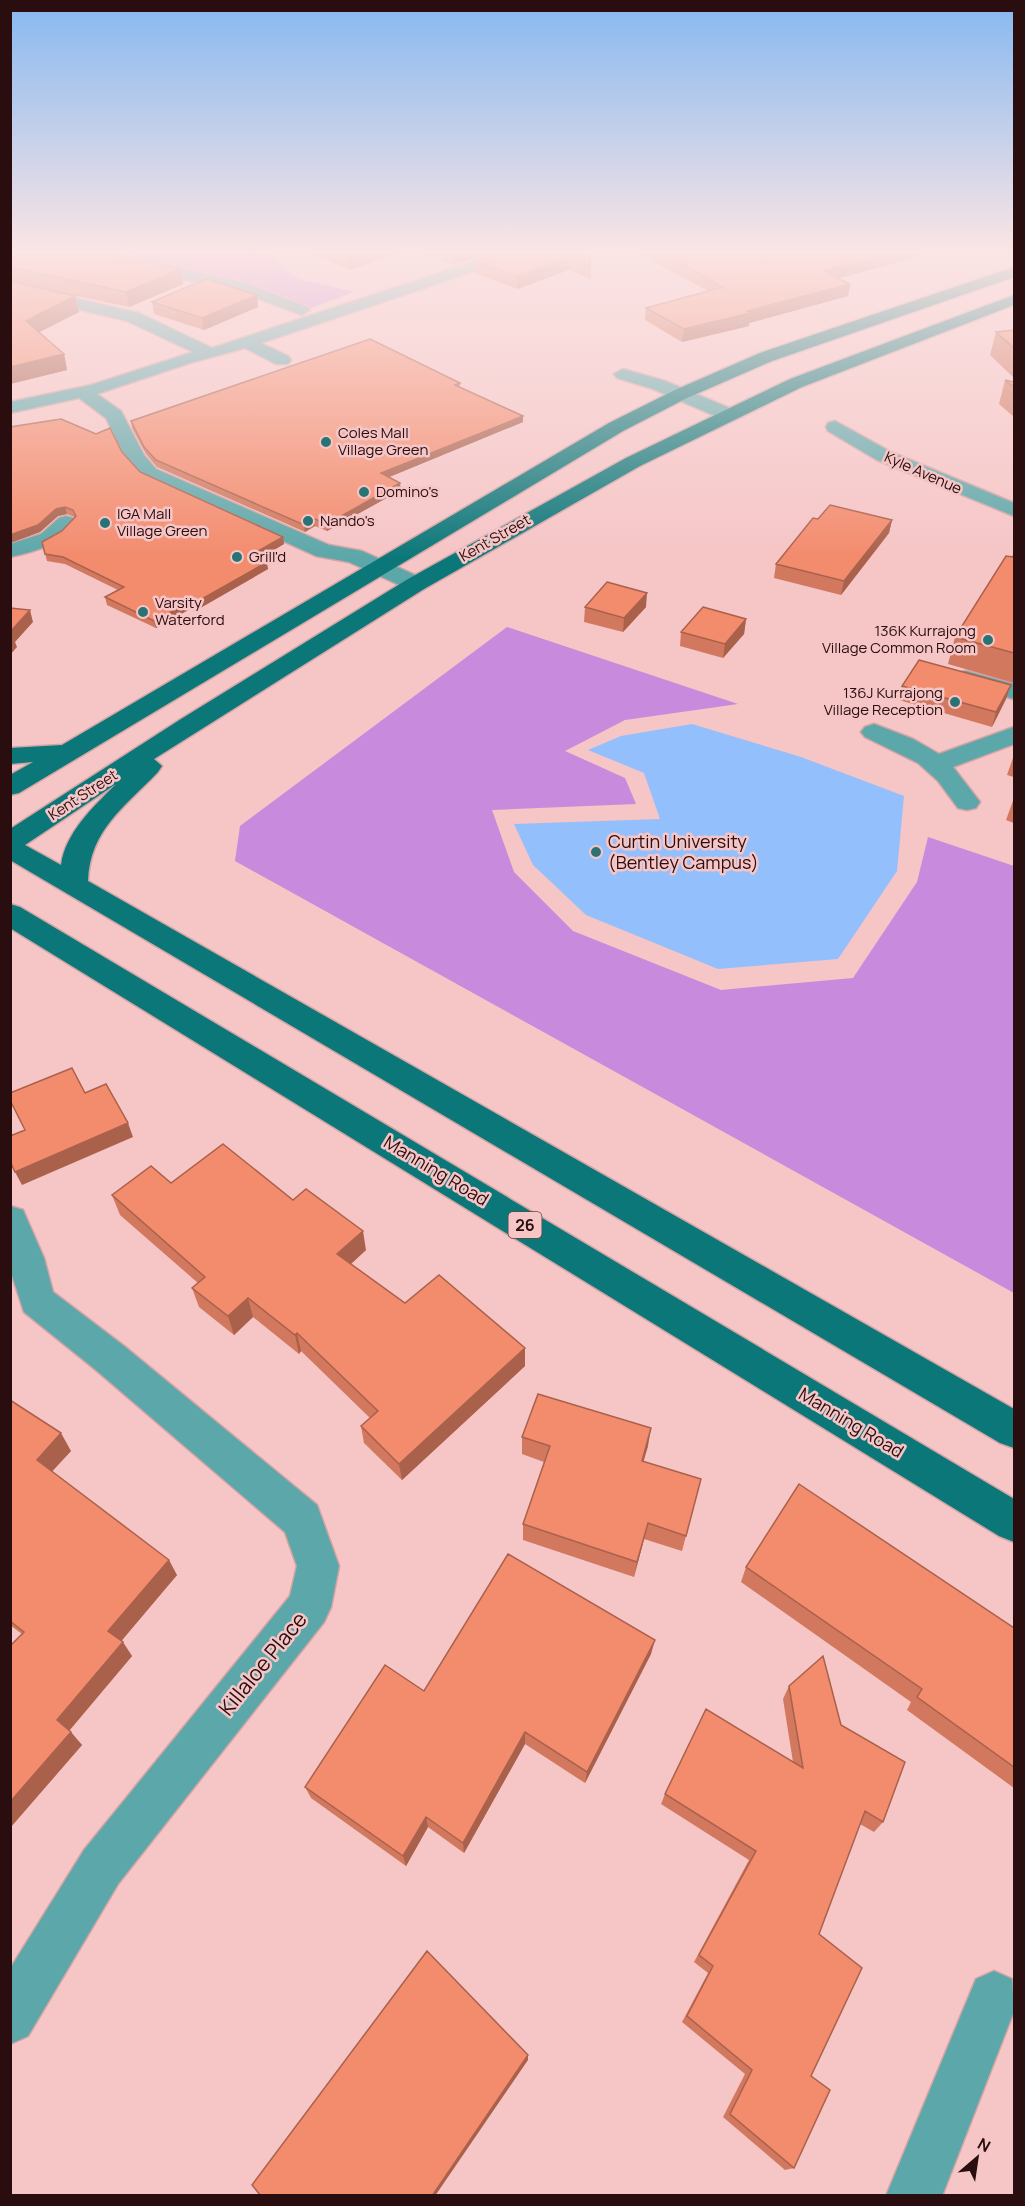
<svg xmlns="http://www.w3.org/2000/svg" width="1025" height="2206" font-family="Manrope,sans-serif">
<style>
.green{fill:#c78adc}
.water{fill:#93bffd}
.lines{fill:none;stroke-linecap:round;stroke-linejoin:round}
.minor-casing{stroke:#d1a4a5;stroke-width:3}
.major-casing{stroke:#d1a4a5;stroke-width:3}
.minor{fill:#5ca7a9;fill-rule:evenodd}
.major{fill:#0c7779;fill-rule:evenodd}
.wall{fill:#d1785e}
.shaded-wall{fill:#aa614c}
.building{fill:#f38b6d;stroke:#aa614c;stroke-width:1.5}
.poi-dot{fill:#297375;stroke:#f6c5c6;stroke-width:2}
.labels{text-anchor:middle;stroke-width:5;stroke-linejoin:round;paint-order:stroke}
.far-poi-label{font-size:15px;fill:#290d0f;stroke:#f6c5c6;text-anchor:start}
.far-street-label{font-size:15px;fill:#290d0f;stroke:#f6c5c6}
.shield{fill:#f6c5c6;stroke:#664446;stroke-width:1.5}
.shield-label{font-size:16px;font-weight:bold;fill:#290d0f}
.poi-label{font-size:18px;fill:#290d0f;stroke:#f6c5c6;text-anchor:start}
.street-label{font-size:18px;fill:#290d0f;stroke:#f6c5c6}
.near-street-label{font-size:21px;fill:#290d0f;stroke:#f6c5c6}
</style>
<rect width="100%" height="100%" fill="#f6c5c6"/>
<path class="green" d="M98,249H264L296,278L354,292L311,308L296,306L295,302L240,281Z
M507,627L738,704L625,720L565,751L625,778L636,804L492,810L514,872L573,931L721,990L853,978L917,882L928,837L1014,866V1293L235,861L240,826Z"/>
<path class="water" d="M692,724L801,757L904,796L897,871L838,959L718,969L586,915L533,865L514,824L660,819L644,773L588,750L621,736Z"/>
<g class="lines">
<defs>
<path id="minor" d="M63,249H92L245,283L308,307L310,310L302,315L240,292L70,254Z
M511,249H534L532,252L261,343L288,356L291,360L288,364H276L245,348L190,363L97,394L121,411L144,455L156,469L329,545L362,551L424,579L427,584L424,589H408L349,562L316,556L142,477L125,457L106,418L79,398L10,413V402L91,385L193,352L127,321L10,293V283L139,313L212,348Z
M623,369L665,381L734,410L736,414L734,418H720L653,389L617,378L614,374Z
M835,421L891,452L1014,503V516L877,460L828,431L826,427L828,423Z
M66,516L73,518L76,522C60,545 37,551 10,557V544L41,534L59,518Z
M966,671L1014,684V699L957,683L954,678L957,673Z
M874,724L913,739L939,754L1014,727V744L953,767L980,802L976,808L967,810L958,808L938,781L918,763L865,737L861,732L865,727Z
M10,1206L23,1210L44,1258L53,1292L124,1346L317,1505L339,1566L331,1607L324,1622L118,1884L28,2036L10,2044V1969L84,1850L290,1596L297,1566L285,1532L96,1370L24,1312L10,1269Z
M994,1971L1012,1979L1014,2011L942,2196H886L976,1979Z"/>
<path id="major" d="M1014,267V277L772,361L687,398L623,431L19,793L10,795V775L33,762L10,764V748L62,745L609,423L675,390L760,353Z
M1014,295V305L802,387L640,466L424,589L154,759L162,766L158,772C125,807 90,829 88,881L1014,1409V1448L1000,1443L10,860V829L181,719L408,579L626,458L790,379ZM116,784C94,806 65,833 61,865L25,845Z
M10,904L20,907L1014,1499V1542L999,1536L10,928Z"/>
</defs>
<use href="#minor" class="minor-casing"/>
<use href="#major" class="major-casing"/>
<use href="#minor" class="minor"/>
<use href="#major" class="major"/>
</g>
<path class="wall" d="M10,249L181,269L183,284L129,307L38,288L75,296L79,312L38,332L64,354L67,370L10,384Z
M299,249H503L454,265L412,250L350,270Z
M588,249L591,266V279L569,270L517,289L475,273V261Z
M642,249H935L922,253L921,256L839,278L850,284L848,296L749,323V326L682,342L645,320L646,308L708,291L642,255Z
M257,295L258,307L204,330L154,314L152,302Z
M1014,330V378L990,355L996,332Z
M1005,380L1014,382V417L999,404Z
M460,383V387L523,416V422L389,477L401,490L327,531L315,526L305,532L157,467L146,454L132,428L131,421Z
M122,452L140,472L283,537L284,544L259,559L268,569L195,611L190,609L156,628L107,605L105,597L118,590L65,564L47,561L42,542L62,531L75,517L67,514L58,516L40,532L10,543Z
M818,519L892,520L889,533L841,595L774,578L776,564Z
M1014,554V683L948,664L955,637Z
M585,607H646L623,632L584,622Z
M746,619L744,634L723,658L680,646L681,632Z
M902,686L1006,699L992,727L899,700Z
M1014,755V777L1007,775Z
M1014,798V823L1006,820Z
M171,1183L293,1200L366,1250L351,1264L405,1303L525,1366L402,1480L364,1443L361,1426L370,1418L301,1351L299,1354L253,1317L234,1335L199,1307L192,1288L198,1283L120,1215L112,1195Z
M10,1400L71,1451L52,1471L177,1575L121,1641L132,1656L69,1731L82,1745L10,1828V1646L22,1634L10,1625Z
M522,1437L648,1446L643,1461L701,1479L682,1551L644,1539L634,1577L523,1540V1524L544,1462L522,1454Z
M746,1567L1014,1628V1788L907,1710L911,1702L741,1582Z
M651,1654L585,1783L525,1744L464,1853L428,1827L406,1866L311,1798L305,1787L424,1691Z
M789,1686L841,1725L883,1822L874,1832L860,1824L819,1934L811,2076L794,2168L785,2170L723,2117L745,2074L682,2022L708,1973L694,1962L749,1860L661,1804L665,1794L793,1762L783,1699Z"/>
<path class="shaded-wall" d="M374,249H412L350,270L349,257Z
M465,249H503L454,265V253Z
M903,249H935L922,253L921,256L821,283L823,271Z
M569,258V270L517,289V276Z
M181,269L183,284L129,307L126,292Z
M850,284L848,296L749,323V326L682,342L684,329Z
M257,295L258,307L204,330L202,318Z
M75,296L79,312L30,337L26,321Z
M64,354L67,370L10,384V367Z
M523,416V422L382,480L381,473Z
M400,483L401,490L327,531V524Z
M65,507L67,514L58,516L40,532L10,543V535L56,509Z
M315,519V526L305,532L304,525Z
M892,520L889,533L841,595L844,581Z
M283,537L284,544L252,563L251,555Z
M267,562L268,569L195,611L193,604Z
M647,593L646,607L623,632L624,618Z
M189,602L190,609L156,628L154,621Z
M30,610L33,622L15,642L17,647L10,655V632Z
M746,619L744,634L723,658L725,644Z
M1011,685L1006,699L992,727L996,712Z
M128,1123L133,1137L22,1185L15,1172Z
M363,1231L366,1250L341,1273L337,1254Z
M248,1298L253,1317L234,1335L228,1316Z
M297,1333L301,1351L299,1354L295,1335Z
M525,1348V1366L402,1480L399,1464Z
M651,1428L648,1446L639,1477L642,1461Z
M61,1433L71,1451L47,1477L37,1460Z
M648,1523L644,1539L634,1577L637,1562Z
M169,1560L177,1575L118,1645L108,1631Z
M655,1640L651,1654L585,1783L587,1772Z
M123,1642L132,1656L68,1732L57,1720Z
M71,1732L82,1745L10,1828V1802Z
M525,1732V1744L464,1853L463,1843Z
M426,1817L428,1827L406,1866L403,1856Z
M528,2055V2060L435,2196H432Z"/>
<path class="building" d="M10,249H87L181,269L126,292L10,267Z
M329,249H374L349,257Z
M444,249H465L454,253Z
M510,249H588L591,266L569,258L517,276L475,261Z
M654,249H903L823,271L850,284L747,311L750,313L684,329L646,308L723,287Z
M206,279L257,295L202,318L152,302Z
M10,281L75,296L26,321L64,354L10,367Z
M1014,330V348L996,332Z
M370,339L460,383L455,385L523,416L381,473L400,483L327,524L315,519L304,525L156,460L144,447L131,421Z
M1005,380L1014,382V387Z
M61,419L96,434L110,428L122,452L140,472L283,537L251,555L267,562L193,604L189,602L154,621L105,597L124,587L63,557L45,554L42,542L62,531L76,516L73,510L65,507L56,509L38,525L10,535V427Z
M830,505L892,520L844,581L776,564L813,518L818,519Z
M1014,554V653L955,637L1006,556L1013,557Z
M607,582L647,593L624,618L585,607Z
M703,607L746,619L725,644L681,632Z
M10,608L30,610L10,632Z
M919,660L1011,685L996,712L902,686Z
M72,1068L85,1093L106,1084L128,1123L15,1172L10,1161V1136L25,1130L10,1100V1093Z
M223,1144L293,1200L306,1189L363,1231L337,1254L405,1303L439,1275L525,1348L399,1464L361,1426L378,1411L297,1333L295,1335L248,1298L228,1316L192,1288L205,1277L112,1195L151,1166L171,1183Z
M538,1394L651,1428L642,1461L701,1479L686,1536L648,1523L637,1562L523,1524L550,1446L522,1437Z
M10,1400L61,1433L37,1460L169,1560L108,1631L123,1642L57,1720L71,1732L10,1802V1646L24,1632L10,1621Z
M799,1484L1014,1628V1767L917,1697L922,1689L746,1567Z
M508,1554L655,1640L587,1772L525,1732L463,1843L426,1817L403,1856L305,1787L385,1665L424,1691Z
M823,1656L841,1725L905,1762L883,1822L865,1811L819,1934L862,1968L811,2076L830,2090L794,2168L730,2114L752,2070L687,2016L713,1966L699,1955L756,1851L665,1794L706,1709L803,1768L789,1686Z
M427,1951L528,2055L432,2196H261L252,2185Z"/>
<linearGradient id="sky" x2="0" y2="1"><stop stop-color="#86b8f0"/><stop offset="0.45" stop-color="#fbe5e5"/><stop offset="1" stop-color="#fbe5e5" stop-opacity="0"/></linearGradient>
<rect width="1025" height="558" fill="url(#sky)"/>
<g class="poi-dot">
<circle cx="326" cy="442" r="6"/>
<circle cx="364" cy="492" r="6"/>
<circle cx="308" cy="521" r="6"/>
<circle cx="105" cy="523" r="6"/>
<circle cx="237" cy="557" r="6"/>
<circle cx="143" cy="612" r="6"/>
<circle cx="988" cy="640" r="6"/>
<circle cx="955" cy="702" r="6"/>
<circle cx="596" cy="852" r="6"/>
</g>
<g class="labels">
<g class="far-poi-label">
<text x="338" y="438">Coles Mall<tspan x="338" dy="17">Village Green</tspan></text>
<text x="376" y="497">Domino's</text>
<text x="117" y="519">IGA Mall<tspan x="117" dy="17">Village Green</tspan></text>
<text x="320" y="526">Nando's</text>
<text x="249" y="562">Grill'd</text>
<text x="155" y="608">Varsity<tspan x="155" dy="17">Waterford</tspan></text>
<text x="976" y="636" text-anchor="end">136K Kurrajong<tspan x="976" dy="17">Village Common Room</tspan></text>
<text x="943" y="698" text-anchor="end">136J Kurrajong<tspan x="943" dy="17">Village Reception</tspan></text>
</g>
<g class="far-street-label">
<text transform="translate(923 473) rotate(24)" y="5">Kyle Avenue</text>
<text transform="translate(495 538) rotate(-30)" y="5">Kent Street</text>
<text transform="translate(83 795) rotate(-33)" y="5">Kent Street</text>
</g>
<rect class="shield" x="508.5" y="1212" width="33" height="26" rx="4.5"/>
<g class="shield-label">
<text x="525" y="1231">26</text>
</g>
<g class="poi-label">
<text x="608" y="848">Curtin University<tspan x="608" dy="21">(Bentley Campus)</tspan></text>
</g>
<g class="street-label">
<text transform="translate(436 1171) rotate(31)" y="6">Manning Road</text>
<text transform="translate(851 1423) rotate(31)" y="6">Manning Road</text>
</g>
<g class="near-street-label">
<text transform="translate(263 1664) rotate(-51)" y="7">Killaloe Place</text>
</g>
</g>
<rect width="1025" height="2206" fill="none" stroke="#290d0f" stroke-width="24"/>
<g transform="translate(977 2158) rotate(29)" stroke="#f6c5c6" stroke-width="4.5" paint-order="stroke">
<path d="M0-4.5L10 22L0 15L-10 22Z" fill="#290d0f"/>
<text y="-9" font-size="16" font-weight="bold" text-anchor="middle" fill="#290d0f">N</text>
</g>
</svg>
